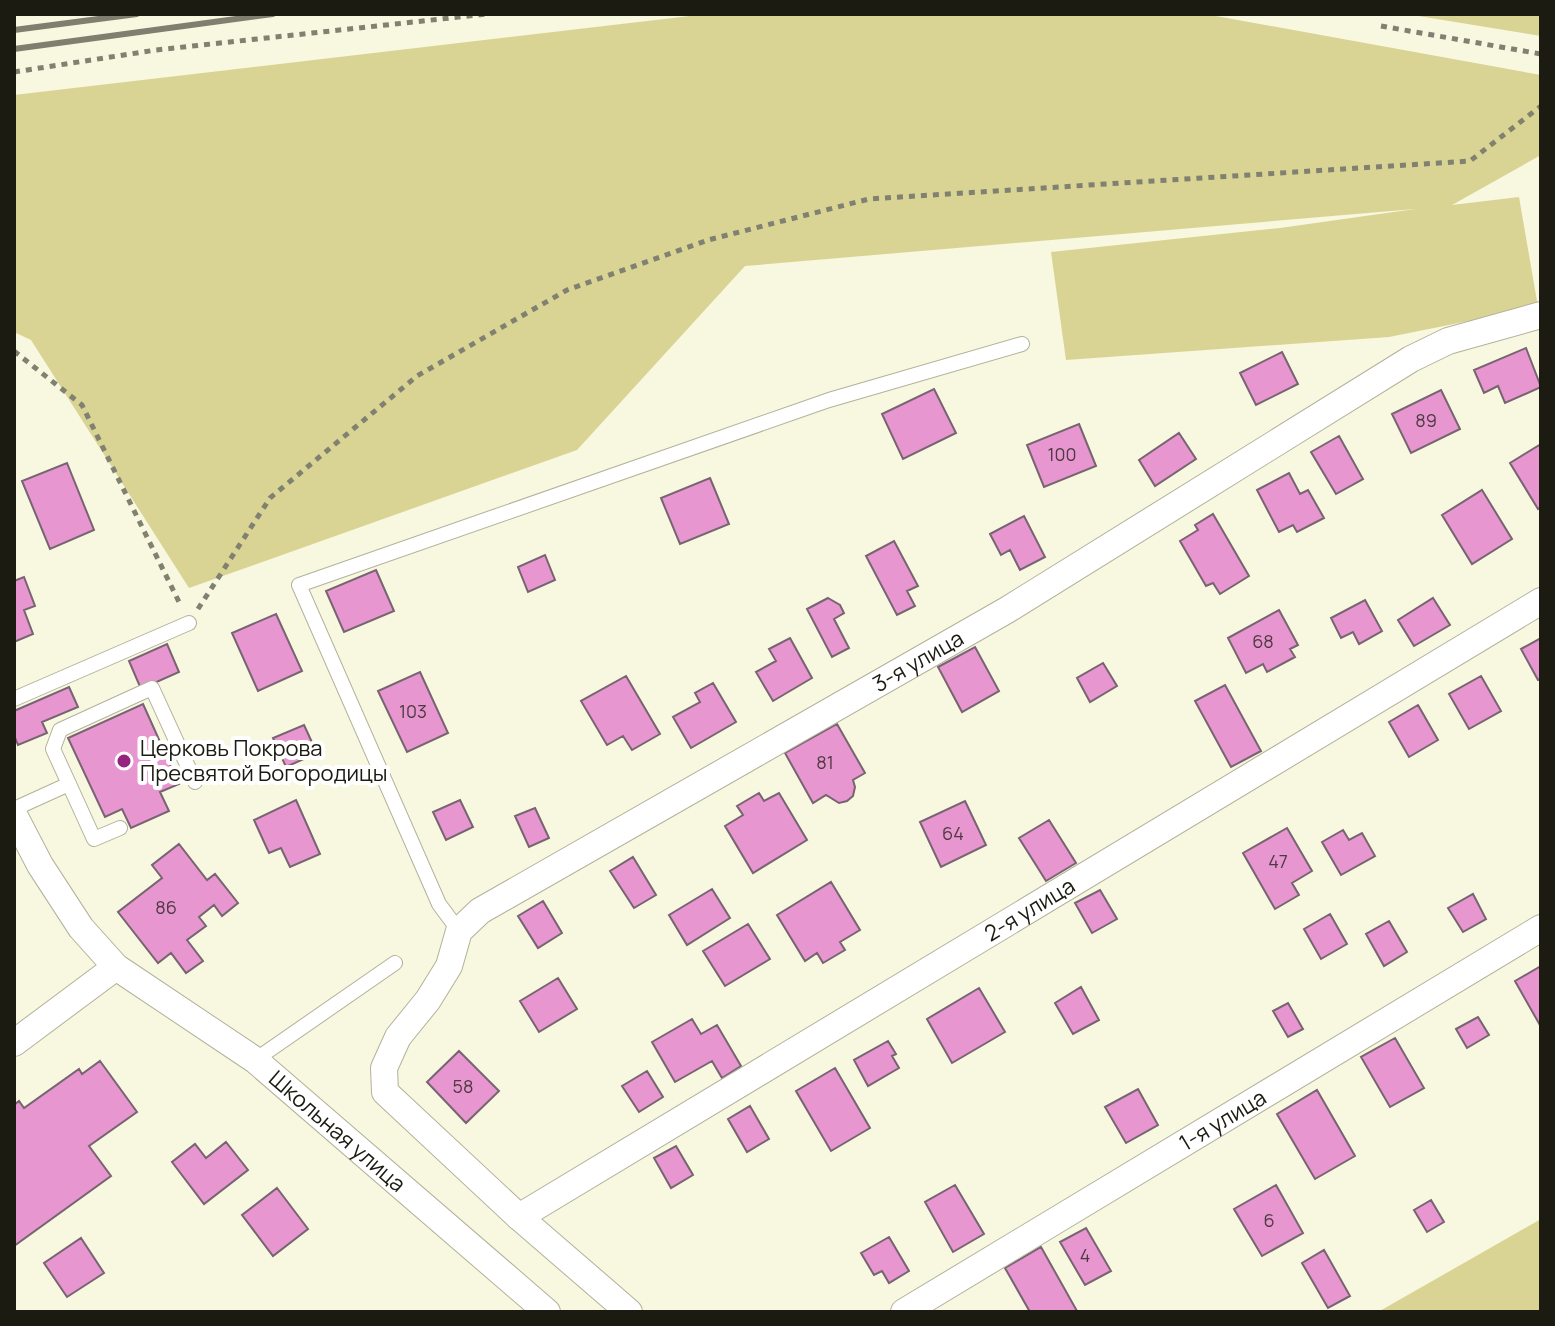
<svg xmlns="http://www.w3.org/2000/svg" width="1555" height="1326" font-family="Manrope,sans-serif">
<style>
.green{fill:#d9d494}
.building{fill:#e796d0;stroke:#776471;stroke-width:2}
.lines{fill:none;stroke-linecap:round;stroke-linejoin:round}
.lane-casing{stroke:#b3b19b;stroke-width:16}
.street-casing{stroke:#b3b19b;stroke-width:28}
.path{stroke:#818171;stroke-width:5;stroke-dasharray:6 6;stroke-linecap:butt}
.lane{stroke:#fff;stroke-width:14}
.street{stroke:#fff;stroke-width:26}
.rail{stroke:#7f7e6f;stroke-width:6}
.poi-dot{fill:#96227f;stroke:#fff;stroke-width:3}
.labels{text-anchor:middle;stroke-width:8;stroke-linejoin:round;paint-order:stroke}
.number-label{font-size:18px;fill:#4e3a42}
.street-label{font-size:22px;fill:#1b1b12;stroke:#fff}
.poi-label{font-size:22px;fill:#1b1b12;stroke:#fff;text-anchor:start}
</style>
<rect width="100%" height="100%" fill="#f8f7df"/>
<path class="green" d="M707,14H1205L1541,75V155L1452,205L1519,197L1538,307L1389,337L1066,360L1051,252L1280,228L1415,209L745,266L577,450L189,588L31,340L14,332V95Z
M1406,14H1541V36Z
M1541,1219V1312H1378Z"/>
<path class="building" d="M1526,348L1541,387L1505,403L1498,386L1484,393L1474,370Z
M1282,352L1298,384L1256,405L1240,373Z
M934,389L956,433L903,459L882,414Z
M1441,390L1460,429L1411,453L1392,414Z
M1079,424L1096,466L1044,487L1027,445Z
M1179,433L1196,459L1155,486L1139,460Z
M1339,436L1363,479L1336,494L1311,452Z
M1541,444V507L1538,509L1510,463Z
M67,463L94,530L50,549L22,481Z
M1289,473L1300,494L1308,490L1324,518L1297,532L1293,525L1279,532L1257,490Z
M710,478L729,524L680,544L661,498Z
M1482,490L1512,539L1472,564L1442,515Z
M1213,514L1249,576L1220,594L1213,583L1206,586L1180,541L1198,530L1195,525Z
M1024,516L1045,557L1020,570L1010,550L1001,555L990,534Z
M894,541L918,586L907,591L915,606L897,615L866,556Z
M545,555L555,580L528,592L518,567Z
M376,570L394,611L344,632L326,591Z
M24,577L35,606L24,610L33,634L14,642V581Z
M828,598L840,605L844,613L834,619L849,648L832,657L807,609Z
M1433,598L1450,625L1414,646L1398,620Z
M1365,600L1382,631L1359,644L1353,632L1341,638L1331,618Z
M1279,610L1298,645L1290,649L1295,657L1267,672L1263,664L1246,673L1228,638Z
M276,614L302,671L258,691L232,633Z
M790,638L812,678L773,701L756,672L776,661L769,649Z
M1541,638V679L1538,680L1521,649Z
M167,644L179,672L141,689L129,661Z
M975,647L999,691L962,712L938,667Z
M1103,663L1117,686L1090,702L1077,678Z
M420,672L448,733L407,752L378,691Z
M626,676L660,734L632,750L623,736L607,745L581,701Z
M1481,676L1501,711L1469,729L1449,694Z
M713,683L736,722L691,748L673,717L700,702L695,693Z
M1225,685L1261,751L1231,767L1195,701Z
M69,687L78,707L42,722L47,733L18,745L14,735V711Z
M143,704L179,784L160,792L169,811L131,828L122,809L105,817L68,738Z
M1418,705L1438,740L1409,757L1389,722Z
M837,724L865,773L853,780L855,787L853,796L847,801L839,803L826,795L813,803L785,753Z
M304,725L317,753L286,767L273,738Z
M759,793L764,801L779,793L807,840L753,873L725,826L743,815L737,806Z
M296,800L320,854L290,867L281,848L269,853L254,820Z
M460,800L473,827L446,840L433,812Z
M965,801L986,845L941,867L920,822Z
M535,808L549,838L529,847L515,816Z
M1049,820L1076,863L1046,881L1019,838Z
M1287,828L1312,871L1292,883L1299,895L1275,909L1243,853Z
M1343,830L1349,840L1362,833L1375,856L1341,875L1322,842Z
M179,844L207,880L215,874L238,903L222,916L214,905L199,917L206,926L187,940L203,961L186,973L171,953L158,963L118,912L162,878L152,865Z
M633,857L656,895L634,908L610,871Z
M831,882L860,930L840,942L845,950L823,963L817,953L805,961L777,915Z
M712,889L730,918L687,945L669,915Z
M1100,890L1117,919L1092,933L1075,903Z
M1473,894L1486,919L1463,932L1448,908Z
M543,901L562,933L538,948L518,916Z
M1330,914L1347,944L1321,959L1304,929Z
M1389,921L1407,952L1384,966L1366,934Z
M748,924L770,959L725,986L703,951Z
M1541,966V1027L1515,981Z
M558,978L577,1009L539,1032L520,1001Z
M1081,987L1099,1020L1073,1034L1055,1003Z
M979,988L1005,1032L952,1063L927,1019Z
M1288,1003L1303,1029L1288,1037L1273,1011Z
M1478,1017L1489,1035L1467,1048L1456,1029Z
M692,1019L701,1034L717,1025L741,1066L722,1078L712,1061L675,1082L652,1042Z
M1395,1038L1424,1088L1390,1107L1361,1057Z
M888,1041L896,1054L892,1056L899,1068L868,1086L854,1060Z
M459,1051L499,1091L466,1123L427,1082Z
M100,1061L137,1112L89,1146L111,1176L14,1246V1105L19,1101L24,1108L79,1069L82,1074Z
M835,1068L870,1128L831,1151L796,1091Z
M647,1071L663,1097L639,1112L622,1086Z
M1138,1089L1158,1125L1126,1143L1105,1107Z
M1317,1090L1355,1156L1315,1179L1277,1114Z
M750,1106L769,1139L747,1152L728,1119Z
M226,1142L248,1170L204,1204L172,1162L195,1144L206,1158Z
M676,1146L693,1175L671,1188L654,1158Z
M955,1185L984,1234L953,1252L925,1202Z
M1276,1185L1303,1233L1262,1256L1234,1209Z
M277,1188L308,1229L273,1256L242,1215Z
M1431,1200L1444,1222L1427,1232L1414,1210Z
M1086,1228L1111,1271L1085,1285L1060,1242Z
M889,1237L909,1271L889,1283L882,1271L874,1275L861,1253Z
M81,1238L104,1273L67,1297L44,1263Z
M1041,1247L1077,1311L1075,1312H1030L1005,1268Z
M1324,1250L1350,1296L1328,1308L1302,1263Z"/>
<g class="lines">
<defs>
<path id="lane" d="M14,699L189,623
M69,784L53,749L60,730L152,688L195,782
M14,809L69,784L94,839L120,828
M459,931L439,904L299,585L829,400L1022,344
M255,1060L395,963"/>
<g id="street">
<path id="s1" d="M14,815L40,865L81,928L116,967L255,1060L547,1312"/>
<path d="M14,1043L116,967"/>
<path id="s2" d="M519,1217L1541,601"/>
<path id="s3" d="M629,1312L519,1217L385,1092L384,1068L398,1037L428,1000L449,966L459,931L480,911L1007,610L1411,359L1448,341L1541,315"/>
<path id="s4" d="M904,1312L1541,928"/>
</g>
</defs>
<use href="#lane" class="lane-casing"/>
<use href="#street" class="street-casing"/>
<path class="path" d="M1381,26L1541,54
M14,72L156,50L487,14
M14,351L82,405L180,604
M198,609L270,498L417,376L567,290L708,240L869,199L1470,161L1541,106"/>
<use href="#lane" class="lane"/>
<use href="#street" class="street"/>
<path class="rail" d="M14,30L137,14
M14,49L273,14"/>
</g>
<circle class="poi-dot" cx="124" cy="761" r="8"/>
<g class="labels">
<g class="number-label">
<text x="1426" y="427">89</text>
<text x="1062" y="461">100</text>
<text x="1263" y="648">68</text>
<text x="413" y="718">103</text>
<text x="825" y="769">81</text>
<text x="953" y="840">64</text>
<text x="1278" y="868">47</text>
<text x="166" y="914">86</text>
<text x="463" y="1093">58</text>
<text x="1269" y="1227">6</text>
<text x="1085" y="1262">4</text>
</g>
<g class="street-label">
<text dy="8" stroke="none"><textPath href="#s3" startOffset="1044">3-я улица</textPath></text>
<text dy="8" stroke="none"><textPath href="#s2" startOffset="596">2-я улица</textPath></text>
<text dy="8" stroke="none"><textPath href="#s4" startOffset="372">1-я улица</textPath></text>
<text dy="8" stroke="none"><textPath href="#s1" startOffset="460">Школьная улица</textPath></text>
</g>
<g class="poi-label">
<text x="140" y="756">Церковь Покрова<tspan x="140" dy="25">Пресвятой Богородицы</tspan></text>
</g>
</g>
<rect width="1555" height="1326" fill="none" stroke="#1b1b12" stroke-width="32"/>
</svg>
